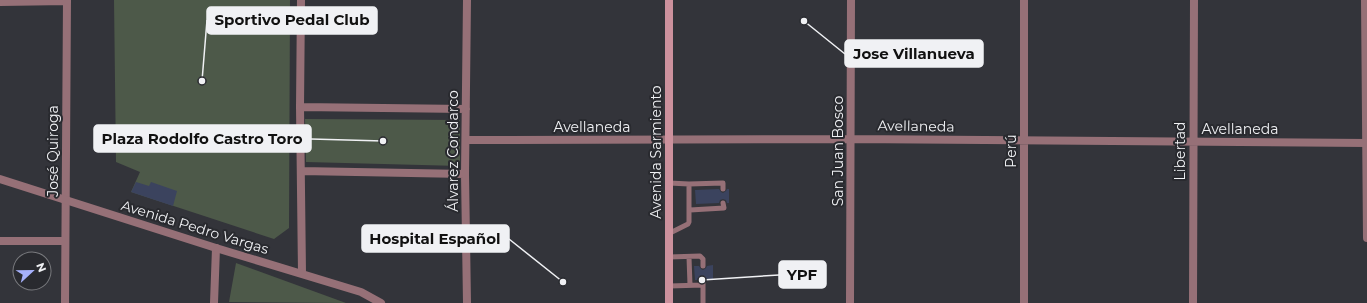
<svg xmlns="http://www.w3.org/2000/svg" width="1367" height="303" font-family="Montserrat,sans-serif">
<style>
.green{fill:#4d5949}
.building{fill:#3b435e}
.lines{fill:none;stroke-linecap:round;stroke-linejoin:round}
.service{stroke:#967077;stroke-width:5}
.minor{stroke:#967077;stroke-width:8}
.tertiary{stroke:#967077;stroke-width:8}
.secondary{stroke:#cc919d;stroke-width:8}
.labels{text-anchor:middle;stroke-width:4;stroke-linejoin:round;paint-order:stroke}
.street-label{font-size:14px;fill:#f0f1f4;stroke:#292a2f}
.leader{fill:none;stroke:#f0f1f4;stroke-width:1.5}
.callout-dot{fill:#f0f1f4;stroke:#292a2f;stroke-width:1.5}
.callout{fill:#f0f1f4;stroke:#f0f1f4;stroke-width:1.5}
.callout-label{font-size:15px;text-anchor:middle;font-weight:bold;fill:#111}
</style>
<rect width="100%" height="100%" fill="#33343a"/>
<path class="green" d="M114,0H290L289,228L274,239L131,192L140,172L116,162Z
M305,119L460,120V166L306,162Z
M236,263L346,303L229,302Z"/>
<path class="building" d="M136,182L149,186L151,182L177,191L173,206L131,192Z
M719,189L721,192L723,193L726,191L727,189H729V203H727L726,200L723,199L720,200L719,203L696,204L695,190Z
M713,265V279L707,280L705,277L703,276L700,278L699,280H695L694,266H699L701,269L703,270L706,268L707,266Z"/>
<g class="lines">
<path class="service" d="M669,183L689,184L723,183V189
M690,210L724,208L723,203
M670,233L688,224L689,222V184
M669,257L700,256L703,259V266
M689,257L690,285
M703,280V303
M669,286L703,285"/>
<path class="minor" d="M301,0L300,107L302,273
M1365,0L1367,238
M0,2L67,1
M300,107L466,109
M466,140L851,139L1367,143
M301,171L465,174
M0,241H65
M65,303L67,0
M214,303L216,248
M467,303L465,174L467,0
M850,303L851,0
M1024,303V0
M1193,303L1194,0"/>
<path class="tertiary" d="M0,179L216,248L361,292L381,303"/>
<path class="secondary" d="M669,0V303"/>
</g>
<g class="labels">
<g class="street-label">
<text transform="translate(916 126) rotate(1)" y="5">Avellaneda</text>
<text x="592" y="132">Avellaneda</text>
<text x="1240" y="134">Avellaneda</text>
<text transform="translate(53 151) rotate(-90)" y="5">José Quiroga</text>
<text transform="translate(453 151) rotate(-90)" y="5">Álvarez Condarco</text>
<text transform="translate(838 151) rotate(-90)" y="5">San Juan Bosco</text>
<text transform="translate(1011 151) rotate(-90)" y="5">Perú</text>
<text transform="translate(1180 151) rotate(-90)" y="5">Libertad</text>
<text transform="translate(656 152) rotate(-90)" y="5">Avenida Sarmiento</text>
<text transform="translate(195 227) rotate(17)" y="5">Avenida Pedro Vargas</text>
</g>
</g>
<path class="leader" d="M202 81L207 20M804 21L845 54M383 141L311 139M563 282L509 239M702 280L779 275"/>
<g class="callout-dot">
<circle cx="202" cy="81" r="4"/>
<circle cx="804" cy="21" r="4"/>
<circle cx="383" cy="141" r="4"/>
<circle cx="563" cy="282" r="4"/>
<circle cx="702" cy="280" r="4"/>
</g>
<g class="callout">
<rect x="207" y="7" width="170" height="27" rx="4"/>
<rect x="845" y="40" width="138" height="27" rx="4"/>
<rect x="94" y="125" width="217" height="27" rx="4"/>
<rect x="362" y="225" width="147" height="27" rx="4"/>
<rect x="779" y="261" width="47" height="27" rx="4"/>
</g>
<g class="callout-label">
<text x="292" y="25">Sportivo Pedal Club</text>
<text x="914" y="59">Jose Villanueva</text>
<text x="202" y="144">Plaza Rodolfo Castro Toro</text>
<text x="435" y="244">Hospital Español</text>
<text x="802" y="280">YPF</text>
</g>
<g transform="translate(32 271) rotate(68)"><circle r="19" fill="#292a2f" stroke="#797a7e"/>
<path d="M0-3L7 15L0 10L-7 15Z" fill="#a6b1fc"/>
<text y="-6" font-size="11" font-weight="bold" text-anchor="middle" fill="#f0f1f4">N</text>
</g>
</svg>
